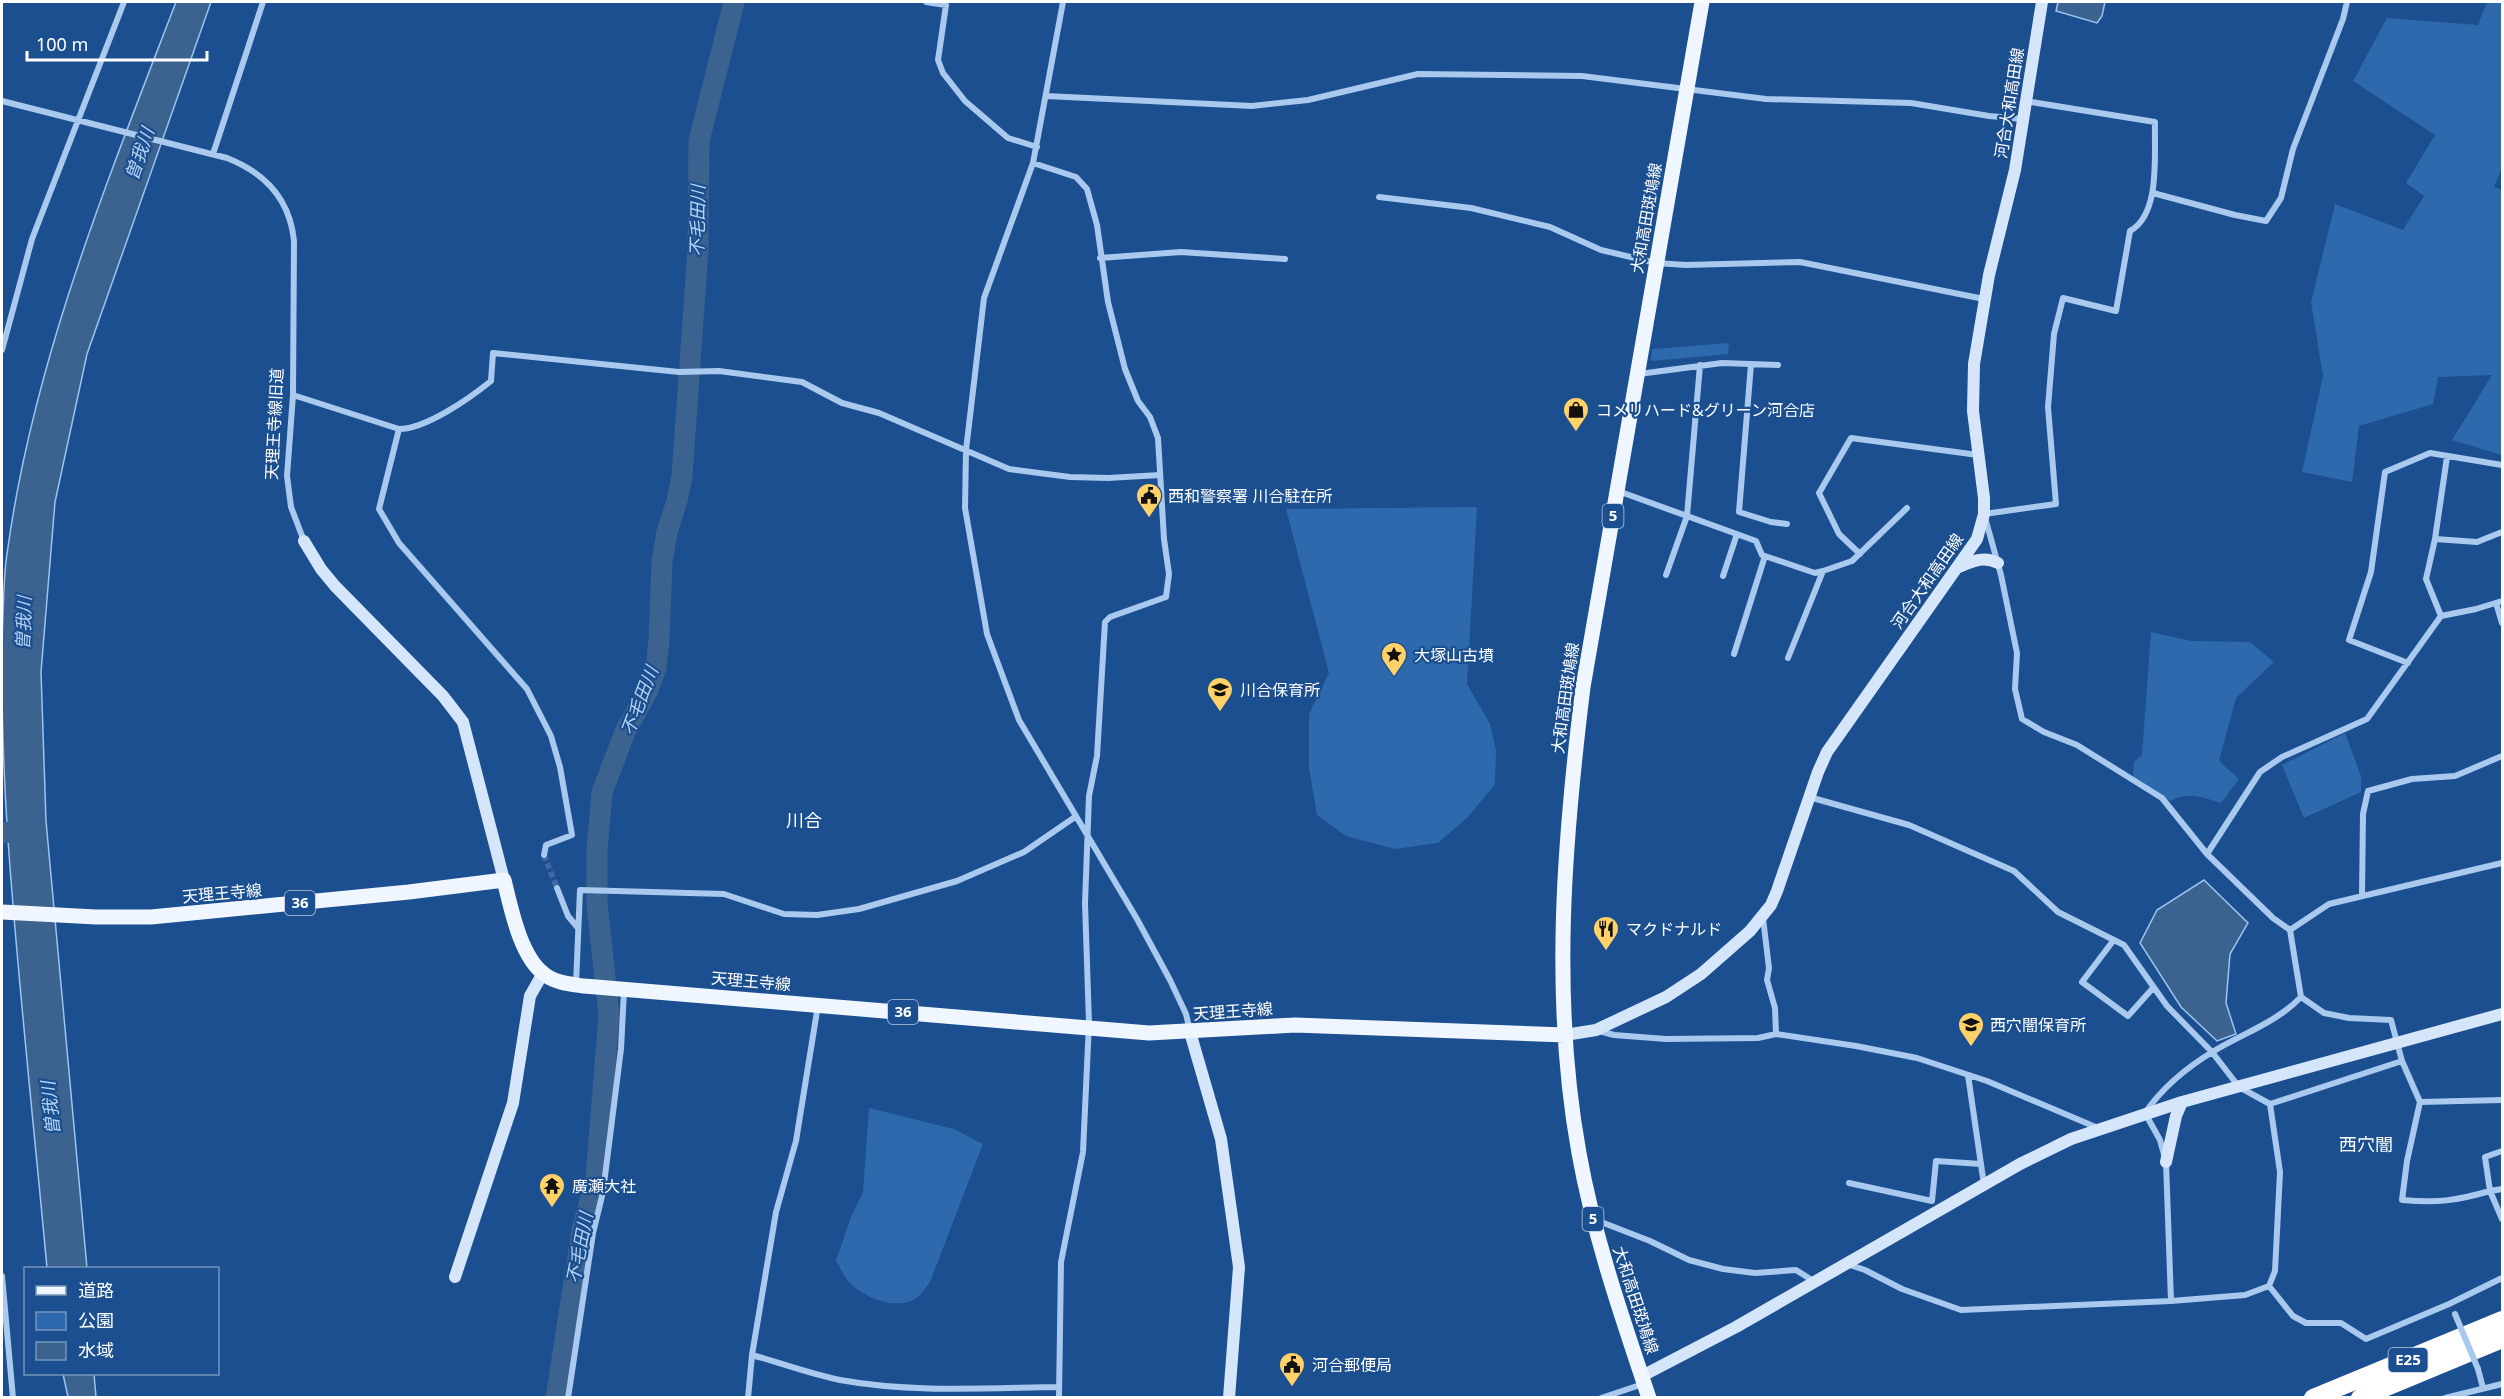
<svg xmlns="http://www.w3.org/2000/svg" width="2504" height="1399" font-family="'Noto Sans','Noto Sans JP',sans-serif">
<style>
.green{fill:#2e69ad}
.water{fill:#3c6290;stroke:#9cc4f0;stroke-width:1.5}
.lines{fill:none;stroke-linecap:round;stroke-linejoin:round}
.river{stroke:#3c6290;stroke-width:21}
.street-tunnel{stroke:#3d69a0;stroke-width:6;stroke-dasharray:6 3;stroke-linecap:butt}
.street{stroke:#a9c9ee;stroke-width:6}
.secondary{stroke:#d6e6fa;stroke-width:12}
.primary{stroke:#f0f6ff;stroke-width:15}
.highway{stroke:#fff;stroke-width:18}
.street-bridge{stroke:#a9c9ee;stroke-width:6}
.labels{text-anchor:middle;stroke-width:4.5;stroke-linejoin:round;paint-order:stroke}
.shield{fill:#1b4f8f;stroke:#bbcadd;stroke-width:1.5}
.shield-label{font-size:15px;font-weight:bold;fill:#fff}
.street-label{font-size:16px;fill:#fff;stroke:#1b4f8f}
.poi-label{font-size:16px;fill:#fff;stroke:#1b4f8f;text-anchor:start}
.water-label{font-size:18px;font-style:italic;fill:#b5d3f5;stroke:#1b4f8f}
.neighbourhood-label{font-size:18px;fill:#fff;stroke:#1b4f8f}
</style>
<rect width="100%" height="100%" fill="#1b4f8f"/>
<path class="green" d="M2487,2H2502V167L2494,187L2502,190L2501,280L2502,281V455L2452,440L2492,375L2438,377L2433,404L2359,426L2352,482L2302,472L2323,376L2311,302L2335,204L2403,230L2424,196L2406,183L2435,135L2353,81L2387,18L2478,25Z
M1729,343L1728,354L1651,361L1652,349Z
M1477,507L1467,684L1490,724L1496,750L1495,784L1469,816L1438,843L1395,849L1346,836L1317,815L1309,768V714L1329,673L1286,509Z
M2151,632L2191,641L2250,642L2274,662L2236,698L2219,761L2239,779L2221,803C2203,797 2187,791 2170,801L2133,776L2134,762L2142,755Z
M2345,733L2361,776V792L2304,818L2282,765Z
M869,1108L954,1129L983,1144L930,1282C926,1287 922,1293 918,1297C898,1312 863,1298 848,1281C843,1275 840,1267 836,1261L851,1217L863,1192Z"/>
<path class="water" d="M176,2H211L87,354L55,502L41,672L46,821L87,1268H47C34,1126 18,983 8,840C3,764 0,689 3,613C4,593 4,573 7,554C33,362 107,182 176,2Z
M2058,2H2105L2102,16L2097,23L2056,11Z
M2204,880L2248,923L2230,954L2226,1003L2236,1034L2217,1041L2181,1007L2140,943L2157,910Z
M63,1374H94L96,1397H68Z"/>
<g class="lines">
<path class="river" d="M2,833L27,830
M556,1398L582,1230L596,1178L609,1015L597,904V850L602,792L625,732L648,690L656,668L659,640L662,562L667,532L677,501L682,476L698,250L699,141L734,2"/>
<path class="street-tunnel" d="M544,855L557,888"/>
<path class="street" d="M926,2L946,5L938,60L943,73L965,101L1008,138L1037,147
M1063,2L1033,163L984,298L966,450L965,508L987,634L1019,720L1137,919L1170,980L1186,1014L1190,1031
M1046,96L1252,106L1308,100L1418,74L1582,76L1766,99L1911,103L1989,116L2022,119
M2,101L227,158C265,173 290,200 294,241L293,395L287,476L291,507L304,541
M2025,101L2155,122C2154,154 2161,214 2130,231L2116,311L2063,298L2054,334L2048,407L2056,504L1984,514L2001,575L2017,653L2015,689L2022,719L2044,732L2077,745L2162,798L2207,854L2273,918L2290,930L2301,997L2324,1013L2349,1018L2391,1020L2402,1061
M213,154L263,2
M1033,163L1076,177L1087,189L1097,225L1108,302L1125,369L1138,401L1150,417L1158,438L1164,539L1169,574L1166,597L1110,617L1105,622L1097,756L1089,796L1085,903L1089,1023L1083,1152L1061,1262L1059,1398
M2153,193L2235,215L2266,221L2281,198L2293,149L2343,19L2347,2
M1379,197L1471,208L1550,227L1601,250L1656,263L1686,265L1800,262L1984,299
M1100,258L1181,252L1285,259
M2,350L32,239L124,2
M1751,364L1739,512L1771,522L1787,524
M1639,374L1722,363L1778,365
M293,395L399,429C426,429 470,398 491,381L493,353L679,372L719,371L802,382L842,403L879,413L1009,469L1070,477L1108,478L1160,475
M399,429L379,509L399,543L527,689L551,736L560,767L572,835L546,845L544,855
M1618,491L1756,541L1762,555L1815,573L1823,571L1852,561L1907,508
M2435,539L2477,542L2502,532
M1860,554L1839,534L1819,493L1851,438L1978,455
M1666,575L1687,516L1700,365
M1723,576L1737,534
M2496,603L2502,623
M2441,616L2426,579L2435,539L2447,457
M1734,654L1765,556
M1788,658L1823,571
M2408,663L2349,640L2371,572L2385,472L2430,453L2502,465
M1809,797L1909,825L2014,871L2058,912L2124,945L2167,1006L2212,1052L2239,1087L2270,1104L2402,1061L2420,1102L2502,1100
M2207,854L2260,772L2282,757L2367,719L2441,616L2476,609L2502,601
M557,888L568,916L578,928
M2362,895L2363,814L2368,791L2412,779L2455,776L2502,756
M1763,918L1769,968L1767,980L1775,1008L1776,1034
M2290,930L2329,904L2502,863
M2113,941L2082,982L2128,1016L2153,988
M576,984L580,890L724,894L784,914L817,915L859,909L957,881L1024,852L1075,817
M1599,1031L1614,1035L1666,1039L1758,1038L1776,1034L1856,1046L1917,1058L1987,1081L2098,1128
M1968,1075L1984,1185
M2420,1102L2407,1161L2402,1200C2438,1203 2455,1201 2490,1191L2502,1219
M2502,1151L2485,1157L2490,1191L2502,1189
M1849,1183L1932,1201L1936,1161L1981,1164
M1596,1220L1650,1241L1689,1260L1723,1269L1755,1273L1796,1270L1815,1282
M1847,1264L1865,1270L1902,1289L1961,1310L2171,1301L2245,1295L2269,1286L2275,1271L2280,1172L2270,1104
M2,1276L13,1398
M2269,1286L2293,1316L2306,1323H2341L2366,1339L2449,1304L2502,1278
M2171,1301L2166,1162L2160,1140L2145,1113C2162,1088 2189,1066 2214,1051C2244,1033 2277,1022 2301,997
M752,1355C781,1363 810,1374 840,1380C911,1393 986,1388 1059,1387
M2478,1369L2483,1388
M568,1398L593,1233L603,1192L621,1049L624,991
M748,1398L752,1355L776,1212L796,1141L818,1005
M1601,1398L1643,1384
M2445,1398L2502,1384"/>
<path class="secondary" d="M304,541L321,569L335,586L443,696L463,722L504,880
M1957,568C1971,562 1983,555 1998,563
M1190,1032L1221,1139L1239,1267L1229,1398
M1565,1035L1596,1030L1666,997L1701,974L1750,931L1771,905L1777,891L1818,772L1827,752L1977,539L1984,514V498L1973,411L1974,364L1989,275L2015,170L2042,2
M2166,1162L2176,1116L2182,1102
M455,1277L513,1103L530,996L543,973
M1642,1376L1736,1327L2020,1164L2071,1139L2182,1102L2502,1014"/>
<path class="primary" d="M2,912L96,917H151L409,892L504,880C511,908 520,956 544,974C555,983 570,984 584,986L1149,1033L1295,1025L1565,1035
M1649,1398C1622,1317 1594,1237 1579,1153C1551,999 1564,841 1583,687L1702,2"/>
<path class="highway" d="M2313,1398L2502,1320
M2360,1398L2502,1339"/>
<path class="street-bridge" d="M2455,1314L2478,1369"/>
</g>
<defs>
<symbol id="shop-pin" viewBox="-11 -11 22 30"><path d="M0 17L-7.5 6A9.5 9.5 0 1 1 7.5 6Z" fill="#ffd166" stroke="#1b4f8f"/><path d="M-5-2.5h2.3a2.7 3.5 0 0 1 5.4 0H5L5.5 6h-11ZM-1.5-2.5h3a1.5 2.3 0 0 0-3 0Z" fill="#111"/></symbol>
<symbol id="civic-pin" viewBox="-11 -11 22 30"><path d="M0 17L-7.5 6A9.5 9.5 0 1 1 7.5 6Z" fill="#ffd166" stroke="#1b4f8f"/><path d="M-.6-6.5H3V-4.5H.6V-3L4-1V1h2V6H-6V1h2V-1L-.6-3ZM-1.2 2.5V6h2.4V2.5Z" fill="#111"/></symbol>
<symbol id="sight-pin" viewBox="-11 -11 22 30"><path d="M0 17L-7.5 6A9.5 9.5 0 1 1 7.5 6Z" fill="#ffd166" stroke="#1b4f8f"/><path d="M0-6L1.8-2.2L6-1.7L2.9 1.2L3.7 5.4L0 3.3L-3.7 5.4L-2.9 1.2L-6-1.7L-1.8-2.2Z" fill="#111"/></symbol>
<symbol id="school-pin" viewBox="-11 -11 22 30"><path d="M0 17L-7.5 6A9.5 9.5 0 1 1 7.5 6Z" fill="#ffd166" stroke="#1b4f8f"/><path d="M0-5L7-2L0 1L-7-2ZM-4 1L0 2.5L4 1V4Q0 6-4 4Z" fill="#111"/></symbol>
<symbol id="restaurant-pin" viewBox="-11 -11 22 30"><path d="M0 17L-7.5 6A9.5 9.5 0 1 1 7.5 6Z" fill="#ffd166" stroke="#1b4f8f"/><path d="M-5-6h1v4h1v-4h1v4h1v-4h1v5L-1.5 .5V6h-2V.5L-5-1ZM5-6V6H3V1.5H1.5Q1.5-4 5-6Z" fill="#111"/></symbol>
<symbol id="temple-pin" viewBox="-11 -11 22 30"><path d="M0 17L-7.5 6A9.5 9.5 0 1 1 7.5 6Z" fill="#ffd166" stroke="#1b4f8f"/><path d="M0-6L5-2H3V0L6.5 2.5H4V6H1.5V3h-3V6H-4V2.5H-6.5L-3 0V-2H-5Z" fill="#111"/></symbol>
</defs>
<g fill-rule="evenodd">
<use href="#shop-pin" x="1561" y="395" width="30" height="40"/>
<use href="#civic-pin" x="1134" y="481" width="30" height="40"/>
<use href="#sight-pin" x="1379" y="640" width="30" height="40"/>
<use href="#school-pin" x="1205" y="675" width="30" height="40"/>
<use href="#restaurant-pin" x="1591" y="914" width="30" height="40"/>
<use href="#school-pin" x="1956" y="1010" width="30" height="40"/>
<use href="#temple-pin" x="537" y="1171" width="30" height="40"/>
<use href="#civic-pin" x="1277" y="1350" width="30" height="40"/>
</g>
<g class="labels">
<g class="shield">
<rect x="1602.5" y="504" width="21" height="24" rx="4.5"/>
<rect x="285" y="891" width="30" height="24" rx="4.5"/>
<rect x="888" y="1000" width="30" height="24" rx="4.5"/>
<rect x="1582.5" y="1207" width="21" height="24" rx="4.5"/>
<rect x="2388.5" y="1348" width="39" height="24" rx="4.5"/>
</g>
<g class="shield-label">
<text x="1613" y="521">5</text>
<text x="300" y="908">36</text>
<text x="903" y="1017">36</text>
<text x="1593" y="1224">5</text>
<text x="2408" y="1365">E25</text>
</g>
<g class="street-label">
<text transform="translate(2009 103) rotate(-81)" y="6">河合大和高田線</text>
<text transform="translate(1646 218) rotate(-80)" y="6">大和高田斑鳩線</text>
<text transform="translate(274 424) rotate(-87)" y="6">天理王寺線旧道</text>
<text transform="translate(1927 581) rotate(-55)" y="6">河合大和高田線</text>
<text transform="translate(1565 698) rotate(-82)" y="6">大和高田斑鳩線</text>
<text transform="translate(222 893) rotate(-5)" y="6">天理王寺線</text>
<text transform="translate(751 981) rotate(5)" y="6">天理王寺線</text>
<text transform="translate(1233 1011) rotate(-4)" y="6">天理王寺線</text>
<text transform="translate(1636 1300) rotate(72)" y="6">大和高田斑鳩線</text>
</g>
<g class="poi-label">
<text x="1596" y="416">コメリハード&amp;グリーン河合店</text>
<text x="1168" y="502">西和警察署 川合駐在所</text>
<text x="1414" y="661">大塚山古墳</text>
<text x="1240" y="696">川合保育所</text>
<text x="1626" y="935">マクドナルド</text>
<text x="1990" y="1031">西穴闇保育所</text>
<text x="572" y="1192">廣瀬大社</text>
<text x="1312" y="1371">河合郵便局</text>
</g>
<g class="water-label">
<text transform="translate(140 154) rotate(-71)" y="6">曽我川</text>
<text transform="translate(698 221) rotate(-89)" y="6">不毛田川</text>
<text transform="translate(24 623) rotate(-88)" y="6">曽我川</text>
<text transform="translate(640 701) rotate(-69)" y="6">不毛田川</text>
<text transform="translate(51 1108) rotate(-96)" y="6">曽我川</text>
<text transform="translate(580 1248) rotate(-79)" y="6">不毛田川</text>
</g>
<g class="neighbourhood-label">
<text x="804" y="827">川合</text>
<text x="2366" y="1151">西穴闇</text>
</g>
</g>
<rect width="2504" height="1399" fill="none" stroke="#ffffff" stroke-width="6"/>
<rect x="24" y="1267" width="195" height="108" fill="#1b4f8f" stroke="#7695bc" stroke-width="1.5"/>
<rect x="36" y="1286" width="30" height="9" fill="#f0f6ff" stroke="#7695bc" stroke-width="1.5"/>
<text x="78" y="1297" font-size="18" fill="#ffffff">道路</text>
<rect x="36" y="1312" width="30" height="18" fill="#2e69ad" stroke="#7695bc" stroke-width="1.5"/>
<text x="78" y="1327" font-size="18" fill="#ffffff">公園</text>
<rect x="36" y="1342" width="30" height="18" fill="#3c6290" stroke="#7695bc" stroke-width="1.5"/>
<text x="78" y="1357" font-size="18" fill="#ffffff">水域</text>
<path d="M27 51v9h180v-9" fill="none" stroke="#ffffff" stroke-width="3"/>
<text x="36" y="51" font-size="18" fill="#ffffff" stroke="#1b4f8f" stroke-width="4.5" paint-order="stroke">100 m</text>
</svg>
